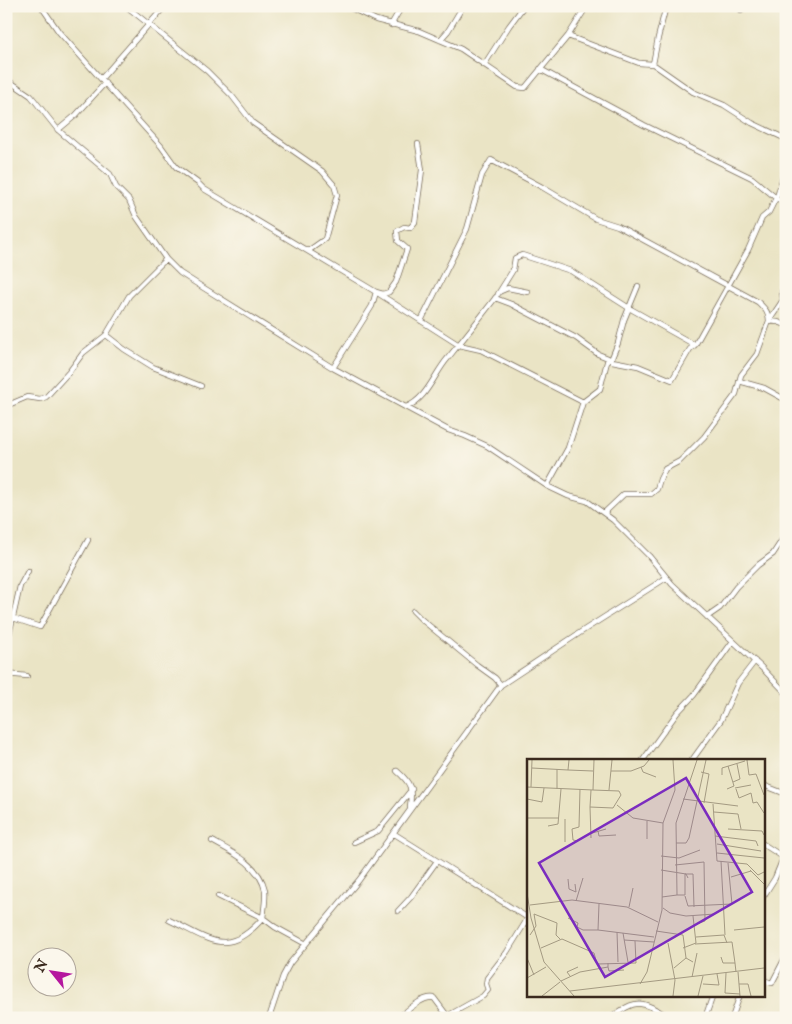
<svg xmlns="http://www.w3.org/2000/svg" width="792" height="1024" font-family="'IM FELL English',serif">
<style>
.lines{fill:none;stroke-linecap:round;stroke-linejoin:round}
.minor-casing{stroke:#786b58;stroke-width:6}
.minor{stroke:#fff;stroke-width:4.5}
.inset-road{fill:none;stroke:#a49a82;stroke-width:1}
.view{fill:#7b2cbf;fill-opacity:0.15;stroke:#7b2cbf;stroke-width:2.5}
.inset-edge{fill:none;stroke:#3b2a1e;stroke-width:2.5}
</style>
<rect width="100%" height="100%" fill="#fbf7ec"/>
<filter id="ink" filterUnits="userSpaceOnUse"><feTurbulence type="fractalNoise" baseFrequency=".02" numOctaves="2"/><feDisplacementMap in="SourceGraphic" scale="10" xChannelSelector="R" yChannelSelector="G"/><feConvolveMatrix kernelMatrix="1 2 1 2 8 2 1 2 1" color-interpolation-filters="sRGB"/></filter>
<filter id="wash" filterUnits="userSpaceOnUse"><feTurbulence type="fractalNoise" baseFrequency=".0096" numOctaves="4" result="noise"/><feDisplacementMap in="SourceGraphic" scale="20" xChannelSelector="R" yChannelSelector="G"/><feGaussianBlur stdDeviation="1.12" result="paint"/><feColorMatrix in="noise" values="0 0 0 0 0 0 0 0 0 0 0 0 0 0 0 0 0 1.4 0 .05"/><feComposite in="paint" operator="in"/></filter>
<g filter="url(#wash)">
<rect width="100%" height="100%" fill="#eae4c5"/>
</g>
<g filter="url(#ink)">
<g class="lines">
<defs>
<path id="minor" d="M41,6L59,32L161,146L176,167L198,183L204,189L376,292L459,345L481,350L583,402L568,448L547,486
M126,6L207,71L232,96L253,123L322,171L334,185L337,195L325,239L308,251
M347,6L376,20L419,31L461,49L517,87L525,88L568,36L587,6
M740,6L741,10
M391,25L402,6
M568,36L639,63L653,64L693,92L724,105L752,123L786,139
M440,40L448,31L463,6
M653,64L658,38L666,6
M484,65L509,26L524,6
M540,69L644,125L752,178L776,198L786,203
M6,79L31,96L58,130L110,174L116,187L129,200L136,216L166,259L129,296L106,335L83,353L69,372L46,397L40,399L27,397L6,406
M101,79L165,6
M58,130L76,115L105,83
M166,259L180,273L199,285L333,368L448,430L465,436L487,446L547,486L568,496L587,501L613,520L649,556L672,584L762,668L786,693
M501,291L508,288L528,292
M498,294L513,270L515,258L522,255L571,271L629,308L695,345
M495,298L511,304L576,338L598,354L608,358L600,389L583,402
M421,321L467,229L482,175L491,160L542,187L596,219L618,226L758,302C764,308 769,312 769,321L778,322L786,325
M106,335L124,349L153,367L201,386
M611,360L618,343L624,320L638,286
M612,361L638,366L672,380L690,349L695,345L748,250L762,218L769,212L778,194L786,165
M333,368L372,306L376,292L383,294L389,292L396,282L407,249L398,241L397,231L404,227L410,228L415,222L422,170L418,144
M739,381L764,388L786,400
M406,407C427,399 434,374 448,358C464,338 480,318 496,297
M604,513L624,494H651L657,489L660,479L665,469L680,461L704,437L736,394L741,375L757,354L769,321L783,300L782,292L786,283
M413,611L421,619L477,665L495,678L501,685
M707,617L720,608L736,587L758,565L773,554L786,534
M13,618L40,627L88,540
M6,648L20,586L28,571
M6,674L27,676
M643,760L677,713L694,695L733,641
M692,760L721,720L738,683L755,661
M397,771C412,784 412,788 410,808
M763,785L786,794
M393,833L528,918V917
M212,841C232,852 259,864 265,890C266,899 264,909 263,918L275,927L306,944
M354,842L378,831L412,789
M763,844L783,857
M763,897L775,878L786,851
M398,911L411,897L437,861
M169,920C210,939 227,959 263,918L218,896
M763,980L772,983L786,956
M269,1018L283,976L290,963L359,880L501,685L584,630L666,578
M398,1018C407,1011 422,996 434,998L446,1014L449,1015L483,996L488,990L486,984L487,978L507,952L528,918
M611,1018C637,996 644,1002 670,1018
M705,1018L713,995
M732,1018L740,995"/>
</defs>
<use href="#minor" class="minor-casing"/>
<use href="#minor" class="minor"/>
</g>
</g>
<g transform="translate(527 759)">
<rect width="238" height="238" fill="#eae4c5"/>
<path class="inset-road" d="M42,1L41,11L66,12M220,1L222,16L229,15L237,36M114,8L116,13L129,18M5,9L41,11M84,12H104L117,7L122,1M174,13L182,15L177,44M195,16V9L218,2M206,23L213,20L210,5M0,28L66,31L67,1M4,28L5,1M208,29L224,26M30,30V10M200,30L207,27L201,7M209,30L212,39L224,34L226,44M64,31L63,48L86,49L94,36L92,32L66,31M82,31L85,1M0,40L15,43L17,29M156,40L211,47M226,44L230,43L237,54M186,45L190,102L220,105L231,116L237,113M90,46L106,59L136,64L148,31L146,1M63,48L64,79M187,53L211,55L214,70M0,59H32M38,60V83M120,62V80M21,67L31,65L34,30M201,70L235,72L237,76M71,72L72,77L89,76M62,75L79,70M188,77L229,82L231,87M51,82L46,81L45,70L52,68L53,30M149,84H159L162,79L179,1M190,85L234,92M190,94L237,99M134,97L152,99L173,91M194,102L198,176M148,106L177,103L178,162L167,166M134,111L159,115L161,119M223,111L237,125M158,115H166L167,148M204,118L224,112M41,120L42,130L49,133L48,125M0,134L4,159L17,203L47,237M150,136H158V115M158,137L161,147L205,145L201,104M135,138L150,136L149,64L170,1M49,142L56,119M72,145L71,171L127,178M3,146L45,141L100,148L131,163M102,148L106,129M136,149L143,154L159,157L188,155M41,159L51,164L50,168L56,171H71M207,171L237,168M129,172L156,176L159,199L166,203M90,173L91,203M96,174L101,203M3,176L9,167L7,155L30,164L29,176L33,180M169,178L197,176L200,184M97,181L127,183M141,184L148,221L146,237M168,185L205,183L208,204M14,189L35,180L67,194L70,205L109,204L108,182M156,189L169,184L166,157M194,198L196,204H208L209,213M0,199L7,216M81,208L82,212L97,211M147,209L159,199M211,213L213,237M199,214L198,234L213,235M43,217L40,213L51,208M165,218L170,194M0,219L19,208M34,222L53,213L81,208V204M113,225L120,213L135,151L136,64M176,225L192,226L190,215M212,225H221L224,237M43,232L237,209M15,237L33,223M171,237L176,217"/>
<path class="view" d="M159,19L225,133L78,218L12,104Z"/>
<rect width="238" height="238" class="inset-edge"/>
</g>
<rect width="792" height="1024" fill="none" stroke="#fbf7ec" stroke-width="25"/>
<g transform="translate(52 972) rotate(300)"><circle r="24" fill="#fbf7ec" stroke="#aea59a"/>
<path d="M0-4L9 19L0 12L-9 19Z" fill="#b5179e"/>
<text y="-8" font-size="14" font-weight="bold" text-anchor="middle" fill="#3b2a1e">N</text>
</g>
</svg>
